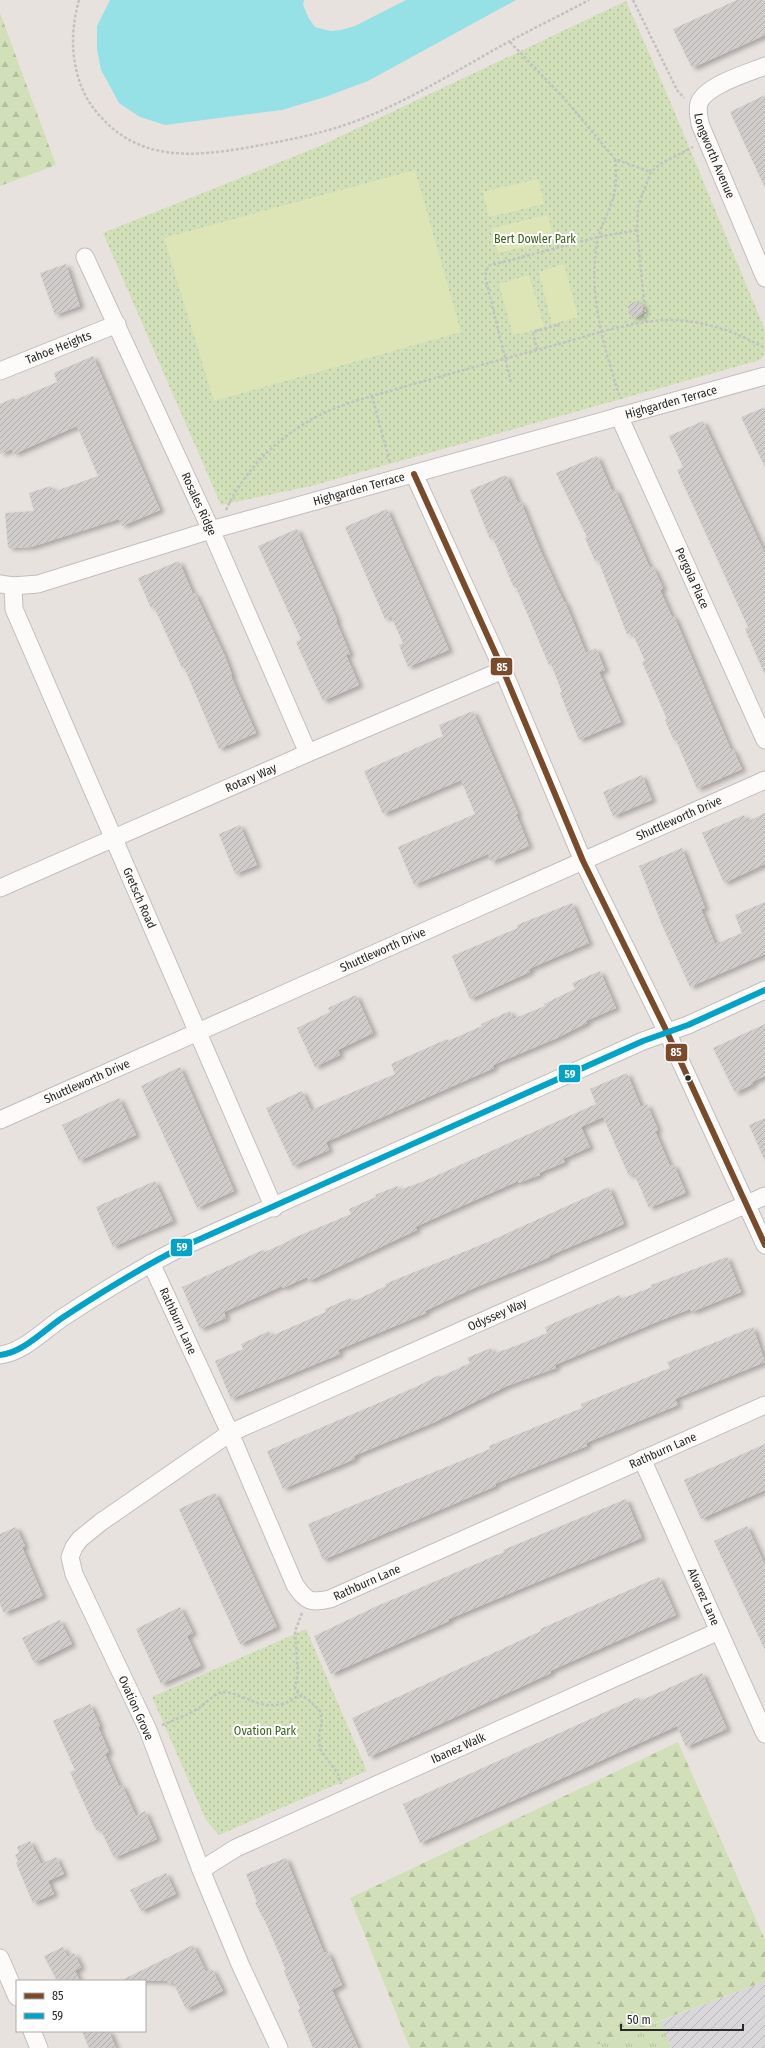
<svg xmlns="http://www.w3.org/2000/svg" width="765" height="2048" font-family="'Fira Sans Condensed',sans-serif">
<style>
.industrial{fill:url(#industrial-furrows)}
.grass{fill:url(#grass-tufts)}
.forest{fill:url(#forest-firs)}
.park{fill:url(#park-dots)}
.pitch{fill:#dde4b6}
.water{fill:#95e1e6}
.building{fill:url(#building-hatch);filter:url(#shadow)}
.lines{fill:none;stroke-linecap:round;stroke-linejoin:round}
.minor-casing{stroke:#c1bfbf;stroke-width:19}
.path{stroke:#c3c2c2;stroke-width:2.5;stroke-dasharray:3 2;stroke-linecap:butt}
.minor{stroke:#fcfbfa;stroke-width:17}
.bus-1-casing{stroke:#fff;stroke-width:9}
.bus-2-casing{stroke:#fff;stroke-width:9}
.bus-1{stroke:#7a4b2a;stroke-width:6}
.bus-2{stroke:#02a3c6;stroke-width:6}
.bus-dot{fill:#292929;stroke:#fff;stroke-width:1.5}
.labels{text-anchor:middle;stroke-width:4;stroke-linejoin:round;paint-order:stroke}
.street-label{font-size:12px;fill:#292929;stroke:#fff}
.park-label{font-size:12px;fill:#39621d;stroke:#fff}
.line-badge{stroke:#fff;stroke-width:1.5}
.badge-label{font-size:11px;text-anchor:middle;font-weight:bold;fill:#fff}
</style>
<defs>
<pattern id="industrial-furrows" width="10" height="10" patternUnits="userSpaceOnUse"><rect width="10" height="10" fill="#dad7da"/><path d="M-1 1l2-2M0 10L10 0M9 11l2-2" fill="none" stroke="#bbb9bb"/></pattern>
<pattern id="grass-tufts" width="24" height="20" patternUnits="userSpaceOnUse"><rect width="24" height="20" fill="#d1e0b8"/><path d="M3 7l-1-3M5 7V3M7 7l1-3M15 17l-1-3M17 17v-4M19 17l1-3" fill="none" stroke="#b3c09e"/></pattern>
<pattern id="forest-firs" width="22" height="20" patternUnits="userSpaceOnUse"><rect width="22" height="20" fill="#d1e0b8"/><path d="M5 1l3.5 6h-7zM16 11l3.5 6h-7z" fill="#b3c09e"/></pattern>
<pattern id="park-dots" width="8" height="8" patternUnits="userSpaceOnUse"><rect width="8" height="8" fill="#d1e0b8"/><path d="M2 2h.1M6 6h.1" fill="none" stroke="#b3c09e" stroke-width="1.8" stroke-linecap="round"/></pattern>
<pattern id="building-hatch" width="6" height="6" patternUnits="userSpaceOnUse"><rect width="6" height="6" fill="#d0ccca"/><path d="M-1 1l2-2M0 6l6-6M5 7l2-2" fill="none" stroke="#b3afae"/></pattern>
<filter id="shadow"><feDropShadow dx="4.5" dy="2.5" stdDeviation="2" flood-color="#0004"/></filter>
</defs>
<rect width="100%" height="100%" fill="#e8e2de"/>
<path class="industrial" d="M765,1981V2048H671L661,2021Z"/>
<path class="grass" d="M661,2021L671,2048H588Z"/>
<path class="forest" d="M0,13L56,165L0,186Z
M678,1742L765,1940V1981L588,2048H410L350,1898Z"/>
<path class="park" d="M626,1L667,94L765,330V354L760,360L311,486L221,505L103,233L320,146Z
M306,1629L367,1771L219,1835L206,1820L152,1697Z"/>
<path class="pitch" d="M415,170L461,332L214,401L164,238Z
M538,179L544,204L489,217L483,192Z
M548,215L554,240L498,253L492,228Z
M564,264L578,317L552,324L539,272Z
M529,275L544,327L513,335L499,284Z"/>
<path class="water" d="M110,0H304L303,5L308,17L315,27L330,31L341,30L355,26L406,0H516L368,81L325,97L282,110L165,125L140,117L119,103L101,70L97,49V26Z"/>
<path class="building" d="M737,0H765V35L692,68L673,29Z
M765,95V188L730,112Z
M66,264L80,306L55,315L40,273Z
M635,301L643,305V313L636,318L629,314L628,306Z
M93,356L160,510L122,526L119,519L31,547L8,548L5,513L34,511L29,493L51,486L53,492L98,476L77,426L14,454L12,449L0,454V404L14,398L15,400L57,382L54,373Z
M765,407V467L741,417Z
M703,421L765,554V675L745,629L748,627L677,470L683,467L669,436Z
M597,456L612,491L615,489L650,568L653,567L663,588L660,590L672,617L674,616L731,750L733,749L742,769L697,789L676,740L674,741L665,720L667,719L642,662L645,661L632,632L627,634L598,560L595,561L585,538L587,537L556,473Z
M506,475L518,503L521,502L541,552L564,602H565L586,653L596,648L605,670L599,672L621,722L579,740L560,693L562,692L551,664L549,665L516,587L514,588L493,538L490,539L470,490Z
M387,509L449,650L408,667L399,645L403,643L391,616L385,619L345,527Z
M297,529L337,620L336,621L350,654L346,655L359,685L323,701L296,642L301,639L258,546Z
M179,561L193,594L195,593L224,654L232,675L231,676L256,733L219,749L184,667L182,668L154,607L151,608L138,578Z
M473,711L518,814H516L529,846L491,862L488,854L414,885L398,847L475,814L461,780L383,814L364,771L443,736L439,725Z
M642,775L652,800L613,816L603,792Z
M765,813V864L724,883L702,833L744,815L747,822Z
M240,825L257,865L235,874L219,834Z
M682,848L705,908L701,909L715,944L742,933L735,915L765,902V954L690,987L662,925L639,866Z
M572,903L589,943L529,969L530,972L470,999L452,956L518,928L517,925Z
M600,971L616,1008L586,1021L587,1023L557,1038L493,1065L494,1068L326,1142L329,1150L293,1166L266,1108L302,1091L311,1110L395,1074L391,1064L447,1039L448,1041L482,1026L481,1024L510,1011L513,1019L545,1006L544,1004L575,989L572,983Z
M356,995L373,1033L338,1050L340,1055L315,1067L297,1028L330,1012L328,1008Z
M765,1024V1076L752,1082L753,1084L735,1093L713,1048Z
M180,1067L234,1191L197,1208L141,1086Z
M627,1073L641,1107L647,1104L658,1130L655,1131L670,1166L674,1165L686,1193L649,1208L634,1173L629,1176L603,1117L581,1127L590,1147L563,1159L565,1162L539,1173L540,1175L518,1183V1181L415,1227L417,1230L309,1281L307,1277L283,1288L282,1286L224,1312L226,1318L200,1329L182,1287L263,1250L265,1252L291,1240V1239L351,1214L349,1209L376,1197L375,1195L397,1186L399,1190L422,1182L596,1104L590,1089Z
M119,1098L136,1135L79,1161L62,1125Z
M765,1118V1161L749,1125Z
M155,1181L173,1221L113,1247L96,1207Z
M609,1187L624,1224L549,1256L550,1257L474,1288L425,1311L426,1313L338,1350L340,1354L231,1399L215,1361L243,1349L241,1344L269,1331L271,1336L326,1312L325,1309L350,1298L352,1302L386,1286L385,1284L488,1242Z
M727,1257L741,1292L692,1312L690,1309L659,1321L555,1365L556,1368L507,1386L435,1422L354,1456L355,1459L283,1489L267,1451L418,1386L439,1375L440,1377L470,1363L467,1358L491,1348L493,1354L518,1345L547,1333L545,1327L570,1316L620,1295L621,1299L652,1287L651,1285Z
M753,1327L765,1362L675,1399L678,1405L586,1443L587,1446L495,1484L496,1486L323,1560L308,1524L490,1449L489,1446L582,1408L581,1404L670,1368L667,1362Z
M765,1444V1490L701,1519L684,1480Z
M215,1493L277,1627L240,1644L179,1509Z
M626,1499L642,1538L449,1619V1621L331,1674L314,1636L375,1607L504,1552L503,1550Z
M747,1526L765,1565V1650L714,1541Z
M16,1527L25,1546L22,1547L43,1596L4,1613L0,1604V1534Z
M659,1577L676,1615L550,1671L551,1673L369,1757L352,1718L541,1631L540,1629Z
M180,1607L193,1633L187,1636L201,1666L161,1684L136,1629Z
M60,1620L72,1644L34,1663L22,1638Z
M702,1673L727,1729L686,1747L677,1726L420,1843L403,1804L639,1697L640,1701Z
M90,1704L100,1726L98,1727L109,1752L105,1754L119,1786L122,1785L136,1816L145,1811L157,1839L114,1858L100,1828L96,1830L70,1772L75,1770L53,1721Z
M30,1841L41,1864L56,1857L64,1874L48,1881L54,1894L33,1903L16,1863L18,1861L15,1855L19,1853L17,1847Z
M286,1858L324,1953L328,1952L342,1985L332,1990L358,2048H313L298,2010L300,2008L284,1971L286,1970L266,1923L255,1903L257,1902L246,1874Z
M166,1873L176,1894L141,1911L130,1890Z
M193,1945L206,1972L212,1969L223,1991L186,2009L173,1982L169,1984L167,1981H120Z
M63,1947L68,1957L74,1953L81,1967L75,1971L80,1981H57L44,1956Z
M82,2031H109L116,2048H89Z"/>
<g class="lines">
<defs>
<g id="minor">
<path id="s1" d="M765,66C748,73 706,85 699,103C697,110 699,117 700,124L765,278"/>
<path id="s2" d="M85,257L211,530L308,753"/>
<path id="s3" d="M0,371L117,324"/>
<path id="s4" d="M619,416L765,740"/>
<path d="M414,474L503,670L583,861L667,1032L765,1245"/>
<path id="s5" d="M0,584L13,586L38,584L211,530L765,376"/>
<path id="s6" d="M13,586L14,609L274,1208"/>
<path id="s7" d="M0,888L308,753L503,670"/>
<path id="s8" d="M0,1120L765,780"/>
<path id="s9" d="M151,1263L230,1433L295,1585C307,1602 310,1603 330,1599L765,1405"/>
<path d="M0,1355C22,1353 43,1331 62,1318C100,1293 139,1269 180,1248L643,1041L688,1025L765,990"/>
<path id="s10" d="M642,1459L765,1734"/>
<path id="s11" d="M201,1870L236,1848L719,1631"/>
<path d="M0,1958L17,1997"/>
<path d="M32,2031L39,2048"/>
<path id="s12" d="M279,2048L240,1964L201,1870L148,1730L74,1574L70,1557L74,1547L80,1539L101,1522L230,1433L765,1196"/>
</g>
</defs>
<use href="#minor" class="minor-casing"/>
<path class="path" d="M79,0C68,38 71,84 99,115C139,161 191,157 245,148C278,142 311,136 342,126C402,106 455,71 510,41C536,27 563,14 589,0
M633,0L677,90L684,98
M510,42L564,98L615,159L651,172
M615,159C616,172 617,185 613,198C609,212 601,225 598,238C589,281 598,324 610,365C614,377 616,388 621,399
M646,322L637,230L638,206L651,172L660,164L693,147
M537,350L533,332L560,324
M511,382L485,276L488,266L598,237L637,230
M372,396L390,463
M226,510C243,473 272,443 307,422C336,404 371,397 403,387C453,373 502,359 552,346C588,336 630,321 667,320C703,320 734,331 765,348
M302,1613L295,1631L298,1672L295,1688L299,1695L308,1699L320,1711L322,1723L319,1733L320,1749L338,1774L341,1784
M162,1725C174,1720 188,1715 199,1708C207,1703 214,1692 224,1692C231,1692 238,1696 245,1698C265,1707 282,1709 299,1695"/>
<use href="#minor" class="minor"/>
<defs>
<path id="bus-1" d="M414,474L503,670L583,861L667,1032L765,1245"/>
<path id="bus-2" d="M0,1355C22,1353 43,1331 62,1318C100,1293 139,1269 180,1248L643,1041L688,1025L765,990"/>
</defs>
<use href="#bus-1" class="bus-1-casing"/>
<use href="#bus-2" class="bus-2-casing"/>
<use href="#bus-1" class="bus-1"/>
<use href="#bus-2" class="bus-2"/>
</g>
<circle class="bus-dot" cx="688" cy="1078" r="3.5"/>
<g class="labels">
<g class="street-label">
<text dy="4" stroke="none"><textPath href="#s1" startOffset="133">Longworth Avenue</textPath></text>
<text dy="4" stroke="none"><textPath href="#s3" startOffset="63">Tahoe Heights</textPath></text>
<text dy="4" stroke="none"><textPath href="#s5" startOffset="697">Highgarden Terrace</textPath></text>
<text dy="4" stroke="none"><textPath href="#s5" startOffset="373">Highgarden Terrace</textPath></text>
<text dy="4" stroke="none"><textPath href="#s2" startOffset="272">Rosales Ridge</textPath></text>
<text dy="4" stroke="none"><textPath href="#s4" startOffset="178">Pergola Place</textPath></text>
<text dy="4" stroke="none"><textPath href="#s7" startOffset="274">Rotary Way</textPath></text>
<text dy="4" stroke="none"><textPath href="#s8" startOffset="743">Shuttleworth Drive</textPath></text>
<text dy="4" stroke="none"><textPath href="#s6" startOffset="338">Gretsch Road</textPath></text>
<text dy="4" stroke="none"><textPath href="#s8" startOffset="419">Shuttleworth Drive</textPath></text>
<text dy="4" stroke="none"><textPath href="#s8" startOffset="95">Shuttleworth Drive</textPath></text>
<text dy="4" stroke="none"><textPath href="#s12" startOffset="1031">Odyssey Way</textPath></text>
<text dy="4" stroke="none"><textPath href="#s9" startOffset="64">Rathburn Lane</textPath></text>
<text dy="4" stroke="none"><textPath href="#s9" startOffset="759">Rathburn Lane</textPath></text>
<text dy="4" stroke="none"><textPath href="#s9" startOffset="435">Rathburn Lane</textPath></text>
<text dy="4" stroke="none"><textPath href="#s10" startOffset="151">Alvarez Lane</textPath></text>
<text transform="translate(136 1708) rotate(66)" y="4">Ovation Grove</text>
<text dy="4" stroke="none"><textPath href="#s11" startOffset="285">Ibanez Walk</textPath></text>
</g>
<g class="park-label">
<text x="535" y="243">Bert Dowler Park</text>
<text x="265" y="1735">Ovation Park</text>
</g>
</g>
<g class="line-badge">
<rect x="490" y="657" width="23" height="19" rx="4" fill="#7a4b2a"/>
<rect x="665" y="1043" width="23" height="19" rx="4" fill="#7a4b2a"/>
<rect x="558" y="1064" width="23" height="19" rx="4" fill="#02a3c6"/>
<rect x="170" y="1238" width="23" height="19" rx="4" fill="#02a3c6"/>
</g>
<g class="badge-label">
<text x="502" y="671">85</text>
<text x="676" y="1056">85</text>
<text x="570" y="1078">59</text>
<text x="182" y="1251">59</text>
</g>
<rect x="16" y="1980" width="130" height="52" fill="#ffffff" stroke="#a9a9a9"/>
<rect x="24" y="1993" width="20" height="6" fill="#7a4b2a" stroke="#a9a9a9"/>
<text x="52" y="2000" font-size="12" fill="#292929">85</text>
<rect x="24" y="2013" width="20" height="6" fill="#02a3c6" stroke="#a9a9a9"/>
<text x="52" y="2020" font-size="12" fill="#292929">59</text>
<path d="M621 2024v6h122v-6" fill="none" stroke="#292929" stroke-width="2"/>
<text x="627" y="2024" font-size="12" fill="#292929" stroke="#ffffff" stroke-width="3" paint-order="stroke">50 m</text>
</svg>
